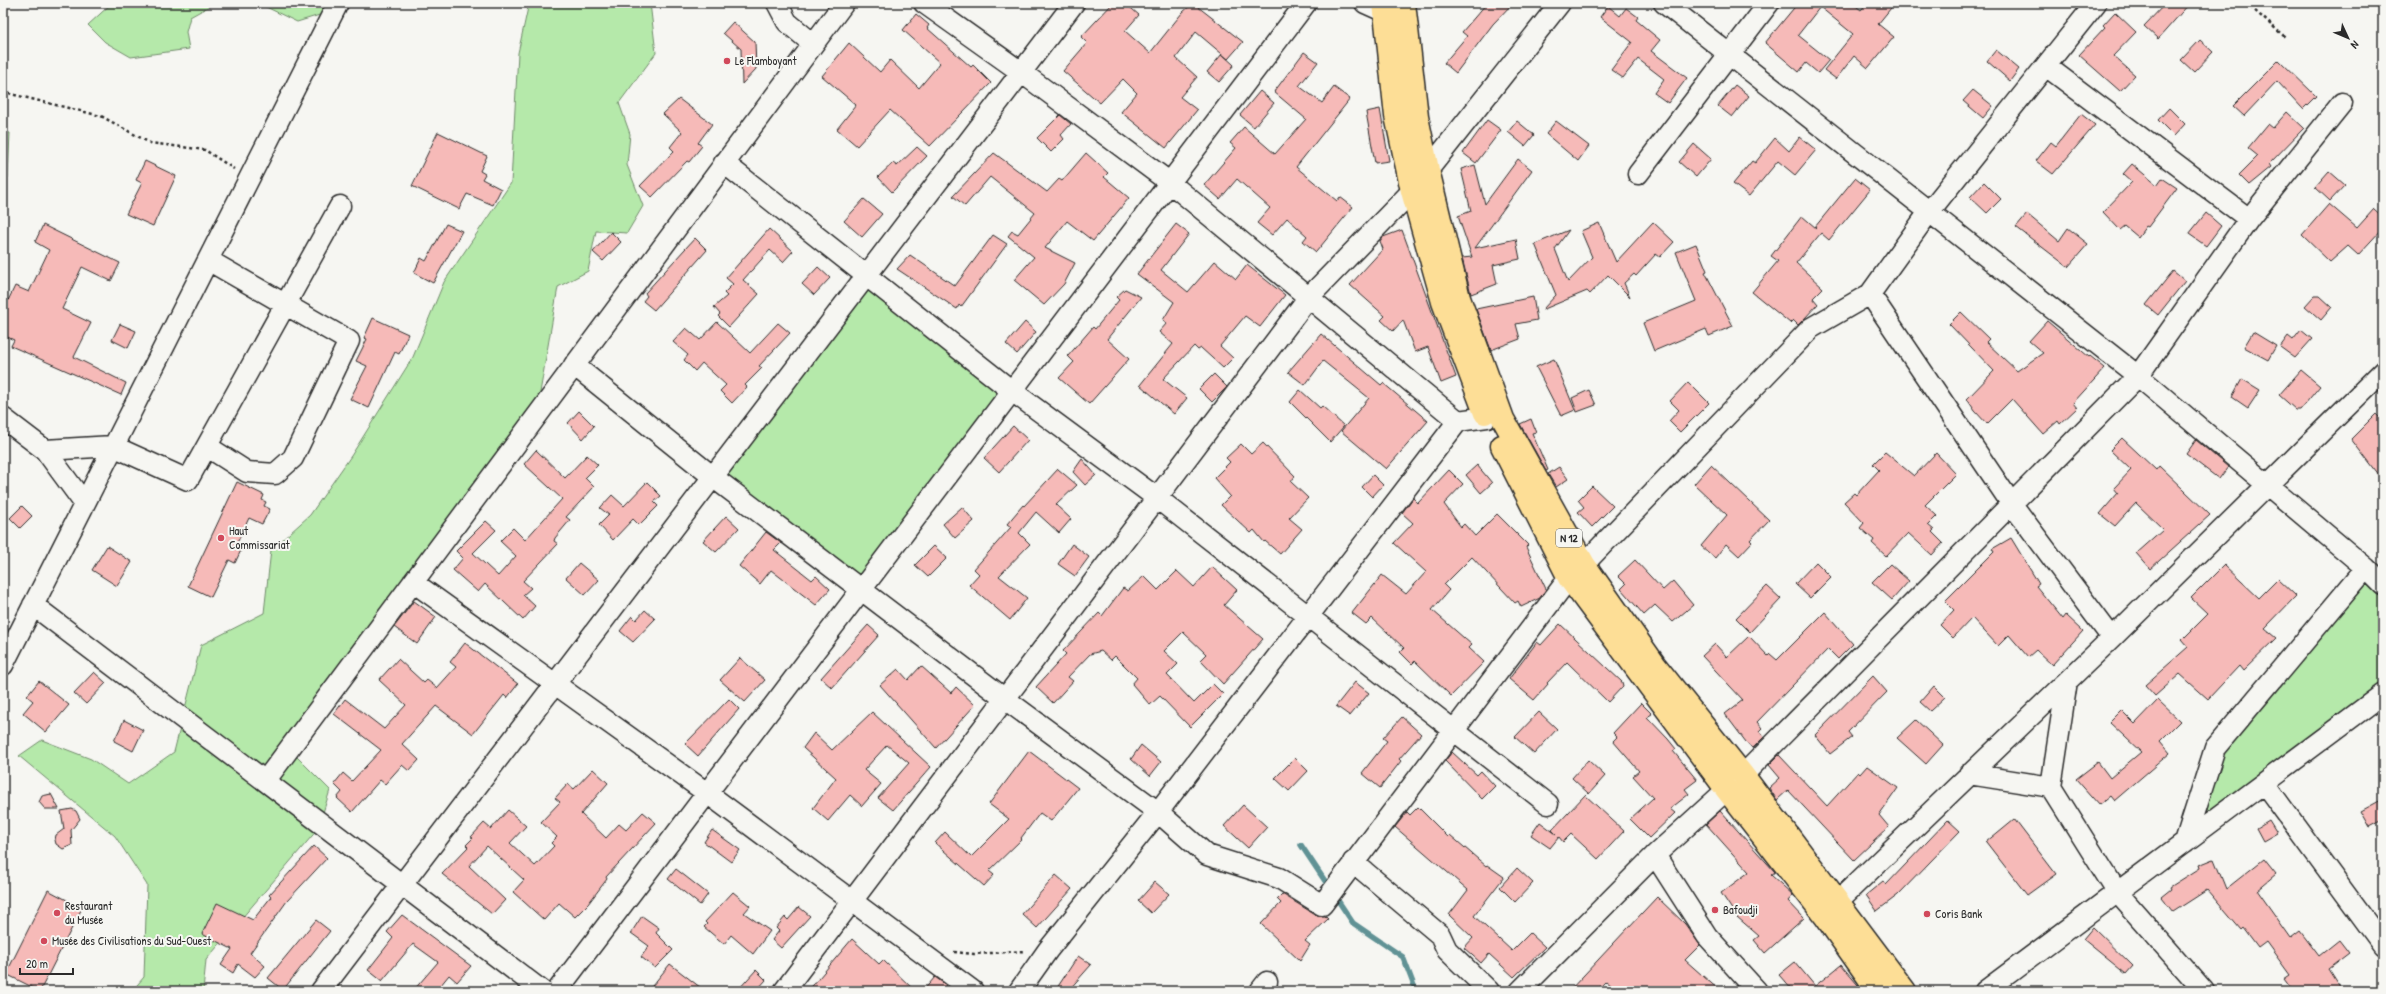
<svg xmlns="http://www.w3.org/2000/svg" width="2386" height="994" font-family="'Patrick Hand',sans-serif">
<style>
.green{fill:#b5e9aa;stroke:#708a6a}
.lines{fill:none;stroke-linecap:round;stroke-linejoin:round}
.stream{stroke:#619295;stroke-width:5.5}
.building{fill:#f6bab8;stroke:#2b2b2b}
.minor-casing{stroke:#2b2b2b;stroke-width:23}
.major-casing{stroke:#2b2b2b;stroke-width:25}
.path{stroke:#2b2b2b;stroke-width:2.5;stroke-dasharray:3 3;stroke-linecap:butt}
.minor{stroke:#f6f6f2;stroke-width:20}
.major{stroke:#fdde96;stroke-width:22}
.poi-dot{fill:#d1495b;stroke:#f6f6f2;stroke-width:1.5}
.labels{text-anchor:middle;stroke-width:4;stroke-linejoin:round;paint-order:stroke}
.shield{fill:#f6f6f2;stroke:#686867;stroke-width:1}
.shield-label{font-size:11px;font-weight:bold;fill:#2b2b2b}
.poi-label{font-size:12px;fill:#2b2b2b;stroke:#f6f6f2;text-anchor:start}
</style>
<rect width="100%" height="100%" fill="#f6f6f2"/>
<filter id="ink" filterUnits="userSpaceOnUse"><feTurbulence type="fractalNoise" baseFrequency=".025" numOctaves="2"/><feDisplacementMap in="SourceGraphic" scale="8" xChannelSelector="R" yChannelSelector="G"/><feConvolveMatrix kernelMatrix="1 2 1 2 8 2 1 2 1" color-interpolation-filters="sRGB"/></filter>
<g filter="url(#ink)">
<path class="green" d="M112,3H215L190,17L186,32L189,49L131,57L105,42L88,25Z
M258,3H324L323,14L297,22Z
M529,3H650L656,53L619,103L630,134L627,165L643,206L627,233L596,231L588,271L558,287L536,416L289,749L330,790L318,829L206,960L203,991H132L144,977L147,885L115,836L19,756L42,740L91,759L128,784L174,752L201,645L264,613L271,550L310,515L351,456L413,357L444,282L511,183L518,53Z
M3,132L10,133L8,177L3,188Z
M866,277L1012,391L861,590L713,477Z
M2366,568L2383,585V694L2185,842L2215,748Z"/>
<g class="lines">
<path class="stream" d="M1301,845L1353,923L1403,957L1416,991"/>
</g>
<path class="building" d="M1113,3H1125L1139,15L1125,31L1150,53L1182,13L1193,3L1243,42L1228,59L1196,32L1176,58L1197,77L1180,97L1197,110L1166,148L1121,112L1137,93L1123,79L1100,103L1063,71L1087,43L1081,37Z
M1487,3H1513L1493,24L1456,73L1444,63L1467,36L1462,32Z
M1798,3H1852L1861,10L1867,3H1895L1878,24L1894,37L1868,68L1854,56L1836,79L1824,70L1853,34L1820,7L1798,35L1829,60L1818,73L1806,63L1799,72L1765,43Z
M2166,3H2190L2158,39L2144,26Z
M1608,6L1620,16L1626,8L1638,17L1636,20L1660,40L1651,51L1687,78L1668,103L1654,93L1664,79L1638,59L1623,78L1611,70L1632,42L1600,17Z
M2115,12L2136,32L2113,56L2135,75L2120,91L2079,55L2105,27L2103,25Z
M916,14L929,25L927,28L971,67L973,65L991,83L930,146L890,110L857,146L837,129L856,105L822,76L849,43L880,72L890,60L919,88L940,63L903,30Z
M733,22L755,42L756,69L742,84L741,49L723,33Z
M2200,40L2213,52L2194,72L2181,60Z
M1996,50L2019,69L2010,81L1987,61Z
M1304,52L1318,62L1299,86L1322,103L1334,87L1350,99L1296,167L1337,201L1340,197L1353,207L1316,252L1303,241L1307,236L1287,218L1272,235L1257,223L1270,208L1237,179L1220,199L1204,185L1236,148L1230,143L1244,127L1275,154L1306,119L1274,92Z
M1222,54L1234,65L1219,82L1207,72Z
M2279,60L2316,96L2303,109L2277,81L2244,116L2233,106Z
M1735,85L1749,96L1732,117L1718,106Z
M1973,90L1993,106L1983,118L1963,101Z
M1260,91L1274,103L1254,127L1240,115Z
M679,99L712,124L698,143L702,146L689,162L687,161L652,197L640,186L674,151L670,147L682,132L663,114Z
M2169,108L2185,124L2174,136L2158,120Z
M1380,109L1389,161L1375,163L1366,112Z
M2287,112L2304,128L2269,164L2271,167L2249,185L2239,175L2258,156L2248,148L2268,124L2273,128Z
M2081,114L2095,125L2053,174L2036,161L2051,142L2056,146Z
M1060,115L1071,124L1061,135L1064,139L1051,152L1037,138Z
M1487,120L1501,130L1476,163L1463,153Z
M1517,121L1534,135L1525,146L1508,132Z
M1556,121L1589,146L1578,161L1546,134Z
M438,132L487,156L480,171L485,174L482,179L501,189L493,205L467,194L459,209L412,186Z
M1800,137L1816,150L1795,175L1778,161L1749,196L1733,184L1752,161L1755,163L1775,138L1789,151Z
M1694,144L1711,159L1696,177L1679,162Z
M917,147L927,156L892,192L878,177L893,163L897,166Z
M994,153L1047,192L1059,179L1062,181L1086,153L1108,173L1104,177L1129,198L1093,241L1067,221L1045,248L1075,263L1064,284L1044,305L1014,280L1034,257L1008,236L1012,231L1018,234L1035,213L990,177L965,206L953,196Z
M1518,159L1532,170L1475,248L1516,239L1520,259L1493,265L1497,284L1471,294L1462,258L1472,257L1458,216L1471,211L1461,169L1475,165L1485,204Z
M145,161L176,176L153,226L126,214L142,183L136,180Z
M2132,164L2157,185L2162,178L2177,188L2148,227L2146,226L2138,237L2125,226L2120,230L2103,212L2132,182L2123,174Z
M2329,171L2345,185L2330,201L2315,187Z
M1855,178L1870,190L1829,240L1821,233L1796,263L1823,288L1813,298L1818,304L1804,319L1798,325L1793,320L1790,323L1752,292L1778,261L1771,256L1802,216L1816,228L1815,227Z
M1984,182L2001,199L1987,213L1970,197Z
M864,199L882,214L862,237L844,221Z
M2329,204L2357,228L2374,209L2383,217V228L2358,255L2348,246L2330,262L2302,235Z
M2206,213L2221,226L2206,246L2189,234Z
M2027,214L2059,241L2068,228L2088,244L2068,267L2016,227Z
M1653,222L1674,242L1660,257L1656,254L1636,276L1634,274L1624,283L1630,297L1608,275L1590,294L1587,291L1542,310L1556,295L1535,244L1569,230L1555,249L1568,282L1592,257L1581,231L1599,223L1616,262Z
M446,224L462,231L433,283L414,273L421,258L426,261Z
M1176,224L1189,234L1161,270L1188,292L1215,261L1236,279L1247,265L1285,295L1260,327L1245,316L1220,346L1233,358L1223,368L1201,348L1198,350L1194,346L1163,379L1187,398L1174,414L1140,385L1173,344L1159,332L1167,323L1163,320L1174,302L1137,274Z
M43,225L120,263L111,281L82,267L62,309L91,323L74,357L126,383L121,395L11,346L14,340L3,335V311L15,286L29,292L49,250L35,242Z
M769,229L793,251L783,262L770,250L743,280L759,294L729,327L718,316L720,314L714,307L727,296L724,293L733,284L726,278Z
M1402,230L1456,377L1441,383L1428,347L1415,352L1403,320L1393,331L1381,320L1385,316L1350,285L1383,249L1380,241L1383,237Z
M611,232L621,242L603,261L593,252Z
M993,235L1007,244L961,307L959,305L957,309L897,269L910,255L955,286Z
M695,238L707,250L654,310L643,301L647,296L645,293Z
M1696,244L1707,271L1705,272L1733,326L1709,336L1706,329L1654,351L1643,323L1696,301L1676,252Z
M818,267L830,278L814,295L802,284Z
M2173,271L2185,281L2158,315L2146,305Z
M1125,289L1141,297L1107,339L1129,359L1089,404L1059,378L1074,362L1068,356L1093,327L1095,329L1119,300L1116,297Z
M2314,296H2320L2332,307L2321,320L2305,306Z
M1533,297L1537,320L1516,324L1520,339L1491,350L1476,309Z
M1961,312L1989,339L1986,342L2017,371L2043,353L2029,341L2047,321L2089,357L2090,356L2105,368L2073,403L2077,408L2060,424L2058,421L2043,434L2012,399L1987,424L1975,411L1967,399L1994,371L1949,324Z
M373,318L408,334L399,354L395,352L369,408L350,399L367,366L356,361L367,339L364,338Z
M717,322L750,353L778,323L790,333L759,366L762,368L745,385L747,387L732,403L720,391L726,385L702,363L695,371L684,360L688,355L673,342L686,328L700,340Z
M1025,322L1036,332L1017,354L1006,344Z
M120,324L136,331L128,348L112,340Z
M2301,330L2312,339L2295,358L2280,347L2288,336L2293,340Z
M2253,332L2276,346L2268,360L2244,347Z
M1321,334L1381,385L1383,383L1428,421L1386,469L1341,431L1369,398L1323,361L1305,385L1288,372Z
M1554,359L1575,410L1561,416L1536,367Z
M2301,370L2320,386L2300,410H2296L2279,395Z
M1214,374L1227,387L1212,402L1199,389Z
M2242,379L2260,390L2248,408L2232,397Z
M1688,382L1709,403L1680,432L1669,421L1679,410L1670,401Z
M1300,390L1320,408L1322,406L1344,426L1330,442L1290,402Z
M1589,390L1596,405L1577,412L1572,398Z
M579,411L594,426L583,439L568,423Z
M2376,414L2383,421V481L2351,439Z
M1531,419L1536,432L1532,433L1548,470L1546,471L1520,424Z
M1013,426L1028,440L999,472L984,458Z
M2122,438L2156,470L2159,466L2210,515L2150,569L2136,553L2163,529L2136,503L2115,526L2100,514L2118,493L2114,488L2131,470L2110,450Z
M2196,440L2228,467L2219,479L2186,454Z
M1263,443L1295,476L1291,482L1308,498L1289,518L1302,529L1280,554L1265,541L1264,542L1254,530L1251,533L1221,505L1230,496L1214,478L1230,462L1226,458L1241,444L1251,454Z
M536,450L565,478L587,455L598,465L585,478L594,487L566,517L570,520L555,538L554,541L558,544L523,581L531,588L523,595L535,606L523,620L485,584L478,592L453,570L463,558L456,551L486,521L496,530L473,553L498,576L516,556L500,541L513,528L525,540L562,499L524,464Z
M1885,452L1914,476L1936,453L1956,474L1925,505L1937,516L1928,525L1934,530L1932,532L1943,543L1932,555L1908,533L1886,556L1872,543L1874,540L1860,528L1864,523L1844,502L1854,493L1856,495L1879,470L1873,464Z
M1082,459L1096,475L1085,485L1073,472Z
M1477,465L1492,483L1481,493L1466,475Z
M1711,465L1769,520L1750,540L1752,542L1739,556L1726,544L1715,558L1701,546L1727,515L1694,484Z
M1559,467L1568,479L1556,487L1548,474Z
M1058,469L1077,485L1056,505L1071,519L1059,533L1036,512L1019,533L1030,544L999,576L1027,598L1010,620L969,585L979,574L974,569L1011,527L1007,524L1023,505L1024,506Z
M1449,470L1463,484L1444,504L1461,527L1464,524L1475,536L1497,514L1528,545L1526,547L1546,589L1540,598L1521,607L1518,601L1515,603L1472,557L1444,585L1449,590L1432,610L1472,645L1469,648L1484,662L1451,696L1415,661L1412,664L1400,652L1404,648L1372,618L1366,624L1352,613L1382,575L1406,594L1426,572L1394,543L1413,523L1402,513L1413,498L1418,503Z
M1373,475L1383,485L1372,497L1362,487Z
M237,482L264,495L262,500L266,502L264,506L270,509L262,524L249,518L237,543L243,546L235,563L229,560L211,597L188,586Z
M647,482L661,496L654,502L658,506L639,525L633,519L613,540L599,525L609,515L600,508L612,495L624,506Z
M1592,486L1613,506L1592,527L1578,512L1584,507L1578,500Z
M22,506L32,516L20,528L10,518Z
M962,507L974,521L955,538L943,524Z
M726,516L739,528L716,552L703,541Z
M766,532L781,543L774,550L812,580L816,576L830,589L816,605L771,570L760,584L739,566Z
M2011,538L2039,584L2036,586L2063,619L2066,615L2083,631L2052,665L2036,650L2028,657L2009,635L1998,646L1972,618L1953,638L1940,625L1954,610L1945,601L1994,552L1992,549Z
M1072,544L1089,557L1075,576L1058,564Z
M107,546L132,562L117,586L92,570Z
M934,546L947,558L928,577L915,565Z
M1635,560L1663,590L1673,581L1693,605L1673,622L1655,605L1644,615L1621,589L1626,584L1618,576Z
M1816,562L1831,577L1810,598L1795,584Z
M579,563L599,580L585,595L566,578Z
M1890,564L1909,581L1892,600L1872,582Z
M2224,565L2259,598L2278,579L2296,596L2265,628L2277,638L2243,671L2239,666L2208,699L2180,674L2155,696L2145,685L2188,647L2182,640L2208,614L2191,598Z
M1212,567L1237,590L1224,605L1263,639L1223,684L1200,660L1206,654L1183,632L1164,651L1178,664L1167,675L1194,703L1213,684L1223,694L1190,727L1160,696L1150,705L1132,684L1137,678L1115,656L1111,660L1101,651L1090,654L1068,677L1073,681L1053,703L1036,687L1066,654L1063,651L1099,613L1102,616L1123,588L1128,591L1144,576L1158,590L1177,571L1194,587Z
M1767,586L1781,599L1750,632L1736,618Z
M414,601L436,617L417,644L394,627Z
M645,610L655,619L633,642L620,631L632,616L636,620Z
M1825,612L1853,644L1838,659L1828,649L1791,687L1757,722L1762,728L1759,731L1764,737L1753,748L1746,742L1725,714L1743,700L1702,656L1715,644L1727,657L1749,636L1768,656L1770,654L1777,660Z
M1560,624L1622,682L1623,686L1608,702L1567,662L1547,683L1548,684L1534,700L1509,679L1537,642L1541,645Z
M868,625L879,635L832,688L821,678Z
M465,643L518,684L507,698L504,695L473,734L436,706L402,744L419,760L409,771L402,765L385,784L380,780L352,812L337,798L342,792L334,784L343,773L352,781L381,750L334,714L345,699L384,729L406,705L379,680L398,659L424,683L427,680L437,688L456,667L450,662Z
M740,658L765,680L745,702L720,680Z
M921,666L951,693L956,687L975,705L936,748L880,685L898,669L908,680Z
M94,672L106,683L86,704L74,693Z
M1873,676L1887,692L1848,732L1852,737L1830,754L1815,735Z
M39,681L69,705L46,732L23,713L33,701L27,696Z
M1355,682L1369,693L1350,716L1336,706Z
M1934,686L1945,697L1930,711L1920,702Z
M729,699L739,709L698,756L685,744Z
M2158,700L2180,721L2160,741L2170,753L2114,801L2110,796L2099,805L2076,779L2098,762L2110,778L2141,752L2109,722L2121,710L2135,724Z
M1641,703L1652,714L1647,717L1668,739L1676,749L1673,751L1697,780L1685,789L1689,794L1670,809L1675,813L1649,838L1630,819L1653,798L1633,776L1639,771L1613,741L1617,737L1613,733Z
M872,712L931,767L893,810L878,798L909,763L887,745L864,770L881,784L862,806L850,795L828,821L813,808L836,778L803,748L814,733L832,750Z
M1539,712L1557,729L1534,754L1515,737Z
M1402,717L1421,734L1399,759L1401,761L1380,788L1362,773L1387,741L1383,738Z
M124,720L143,730L133,751L114,741Z
M1916,720L1943,745L1926,764L1897,738Z
M1141,745L1161,762L1150,776L1131,759Z
M1029,751L1078,788L1051,821L1040,813L1021,838L1022,839L989,871L994,875L984,886L935,843L945,832L971,857L1009,819L989,804Z
M1452,752L1477,775L1481,771L1495,786L1482,799L1445,761Z
M1779,755L1827,806L1858,772L1860,774L1867,766L1898,788L1879,815L1889,827L1854,860L1788,790L1777,800L1769,788L1780,778L1769,765Z
M1295,758L1308,771L1289,791L1275,778Z
M1588,760L1605,776L1589,794L1572,778Z
M593,769L608,783L581,814L606,838L619,824L626,830L643,812L656,823L606,877L607,879L588,904L575,917L559,903L544,920L513,892L524,880L487,846L469,866L505,900L492,914L442,874L468,847L466,845L473,838L471,837L484,823L491,829L508,810L526,826L510,843L535,866L554,846L551,843L557,837L541,822L560,802L555,798L568,784L574,789Z
M51,794L59,809H45L39,802L42,796Z
M1585,795L1624,831L1598,859L1571,834L1563,842L1559,837L1550,848L1531,835L1540,822L1556,834L1552,830Z
M2383,799V820L2370,827L2361,811Z
M1243,805L1267,827L1248,848L1224,826Z
M1418,807L1448,837L1450,835L1486,866L1487,865L1504,877L1474,916L1512,951L1530,933L1545,947L1514,977L1489,954L1481,963L1464,948L1473,938L1449,915L1468,890L1395,827L1407,812L1410,815Z
M72,809L76,811L80,819L71,830L72,845L63,849L56,844L55,840L56,835L64,829L61,811Z
M1720,811L1775,872L1771,875L1793,895L1788,901L1804,918L1765,953L1754,940L1759,936L1737,917L1721,893L1749,872L1706,824Z
M2014,819L2056,874L2027,895L1986,842Z
M1948,820L1960,831L1898,895L1877,911L1866,895L1883,881L1886,885Z
M2269,820L2277,833L2263,841L2256,828Z
M712,830L740,850L731,862L704,842Z
M314,846L327,858L287,901L250,953L265,966L255,977L238,964L233,973L221,965L232,949L202,934L217,903L253,920L271,897L269,895Z
M2214,859L2226,889L2264,859L2276,874L2257,890L2291,938L2300,931L2319,956L2339,940L2349,953L2328,969L2342,991H2293L2284,979L2290,975L2266,942L2258,948L2243,928L2241,930L2207,890L2173,912L2161,897L2171,889L2170,887L2200,868L2199,865Z
M1517,868L1533,883L1515,902L1500,887Z
M676,869L708,894L700,905L668,879Z
M1056,875L1072,889L1037,928L1022,914Z
M1155,882L1169,894L1151,913L1138,901Z
M48,890L82,908L40,991L6,974Z
M733,892L750,906L744,913L770,931L753,954L731,935L724,944L704,927L707,924L705,922Z
M1282,894L1316,915L1325,916L1328,919L1305,941L1310,945L1300,961L1261,924L1281,903L1277,899Z
M1657,897L1685,924L1700,945L1685,960L1720,991H1618L1606,981L1596,991H1569Z
M799,907L810,916L781,948L772,940L779,931L776,928L785,917L788,920Z
M402,915L471,966L457,982L449,975L436,991H413L438,962L413,944L382,981L368,970L393,938L387,932Z
M642,916L659,928L656,933L673,950L655,968L641,957L649,946L631,933Z
M316,920L330,931L283,990L268,978Z
M2093,927L2133,966L2126,974L2083,939Z
M852,939L879,964L883,960L915,991H808Z
M1078,956L1091,965L1068,991H1055Z
M1795,962L1815,986L1841,965L1863,991H1793L1779,975Z
M670,964L705,991H648Z
M756,970L766,980L756,991H737Z
M935,977L946,985L941,991H923Z"/>
<g class="lines">
<defs>
<path id="minor" d="M777,3L787,22L813,44
M924,3L1021,72L1169,182L1458,421
M1365,3L1385,12L1398,14
M1664,3L2138,376L2366,568L2383,585
M2046,66L2249,219
M724,163L1012,391L1157,498L1548,804
M1428,170L1560,3
M1638,174L1769,3
M1870,294L2011,503L2112,638
M574,365L713,477L1005,699L1158,812L1207,855L1279,878L1322,905L1569,578
M3,418L45,450L84,503
M208,447L247,472L275,474L293,458L349,341L208,260
M45,450L113,446L188,480L340,206
M1584,564L1811,328L1870,294L1929,212L2096,3
M413,582L707,793L973,991
M33,605L542,991
M3,665L338,3
M2067,681L2051,787L2117,892L2204,991
M1969,774L2051,787
M266,780L844,3
M2264,783L2383,945
M2185,842L2215,748L2366,568
M1655,855L1707,936L1757,991
M1353,862L1440,935L1447,950L1489,991
M1838,901L2112,638L2383,371
M321,991L1074,3
M557,991L1306,3
M784,991L1308,298L1412,191
M1019,991L1048,950L1158,812L1458,421L1487,417
M1260,991L1267,982
M1520,991L1655,855L1743,775L2138,376L2249,219L2342,103
M1985,991L2383,694"/>
<path id="major" d="M1384,3L1396,116L1412,191L1443,302L1485,413
M1404,3L1417,117L1428,170L1459,298L1503,419L1584,564L1655,665L1743,775L1905,991
M1502,446L1569,578L1726,789L1825,916L1878,991"/>
</defs>
<use href="#minor" class="minor-casing"/>
<use href="#major" class="major-casing"/>
<path class="path" d="M2246,3L2285,37
M3,90L11,94L101,116L150,143L205,150L234,169
M954,952L974,954L1025,951"/>
<use href="#minor" class="minor"/>
<use href="#major" class="major"/>
</g>
</g>
<g class="poi-dot">
<circle cx="727" cy="61" r="4"/>
<circle cx="221" cy="538" r="4"/>
<circle cx="1715" cy="910" r="4"/>
<circle cx="57" cy="913" r="4"/>
<circle cx="1927" cy="914" r="4"/>
<circle cx="44" cy="941" r="4"/>
</g>
<g class="labels">
<rect class="shield" x="1556" y="529" width="26" height="18" rx="3"/>
<g class="shield-label">
<text x="1569" y="542">N 12</text>
</g>
<g class="poi-label">
<text x="735" y="65">Le Flamboyant</text>
<text x="229" y="535">Haut<tspan x="229" dy="14">Commissariat</tspan></text>
<text x="65" y="910">Restaurant<tspan x="65" dy="14">du Musée</tspan></text>
<text x="1723" y="914">Bafoudji</text>
<text x="1935" y="918">Coris Bank</text>
<text x="52" y="945">Musée des Civilisations du Sud-Ouest</text>
</g>
</g>
<rect width="2386" height="994" fill="none" stroke="#f6f6f2" stroke-width="16"/>
<rect x="8" y="8" width="2370" height="978" fill="none" stroke="#2b2b2b" stroke-width="1.5" filter="url(#ink)"/>
<g transform="translate(2348 38) rotate(134)" stroke="#f6f6f2" stroke-width="3" paint-order="stroke">
<path d="M0-3L7 15L0 10L-7 15Z" fill="#2b2b2b"/>
<text y="-6" font-size="11" font-weight="bold" text-anchor="middle" fill="#2b2b2b">N</text>
</g>
<path d="M20 968v6h53v-6" fill="none" stroke="#2b2b2b" stroke-width="2"/>
<text x="26" y="968" font-size="12" fill="#2b2b2b" stroke="#f6f6f2" stroke-width="3" paint-order="stroke">20 m</text>
</svg>
